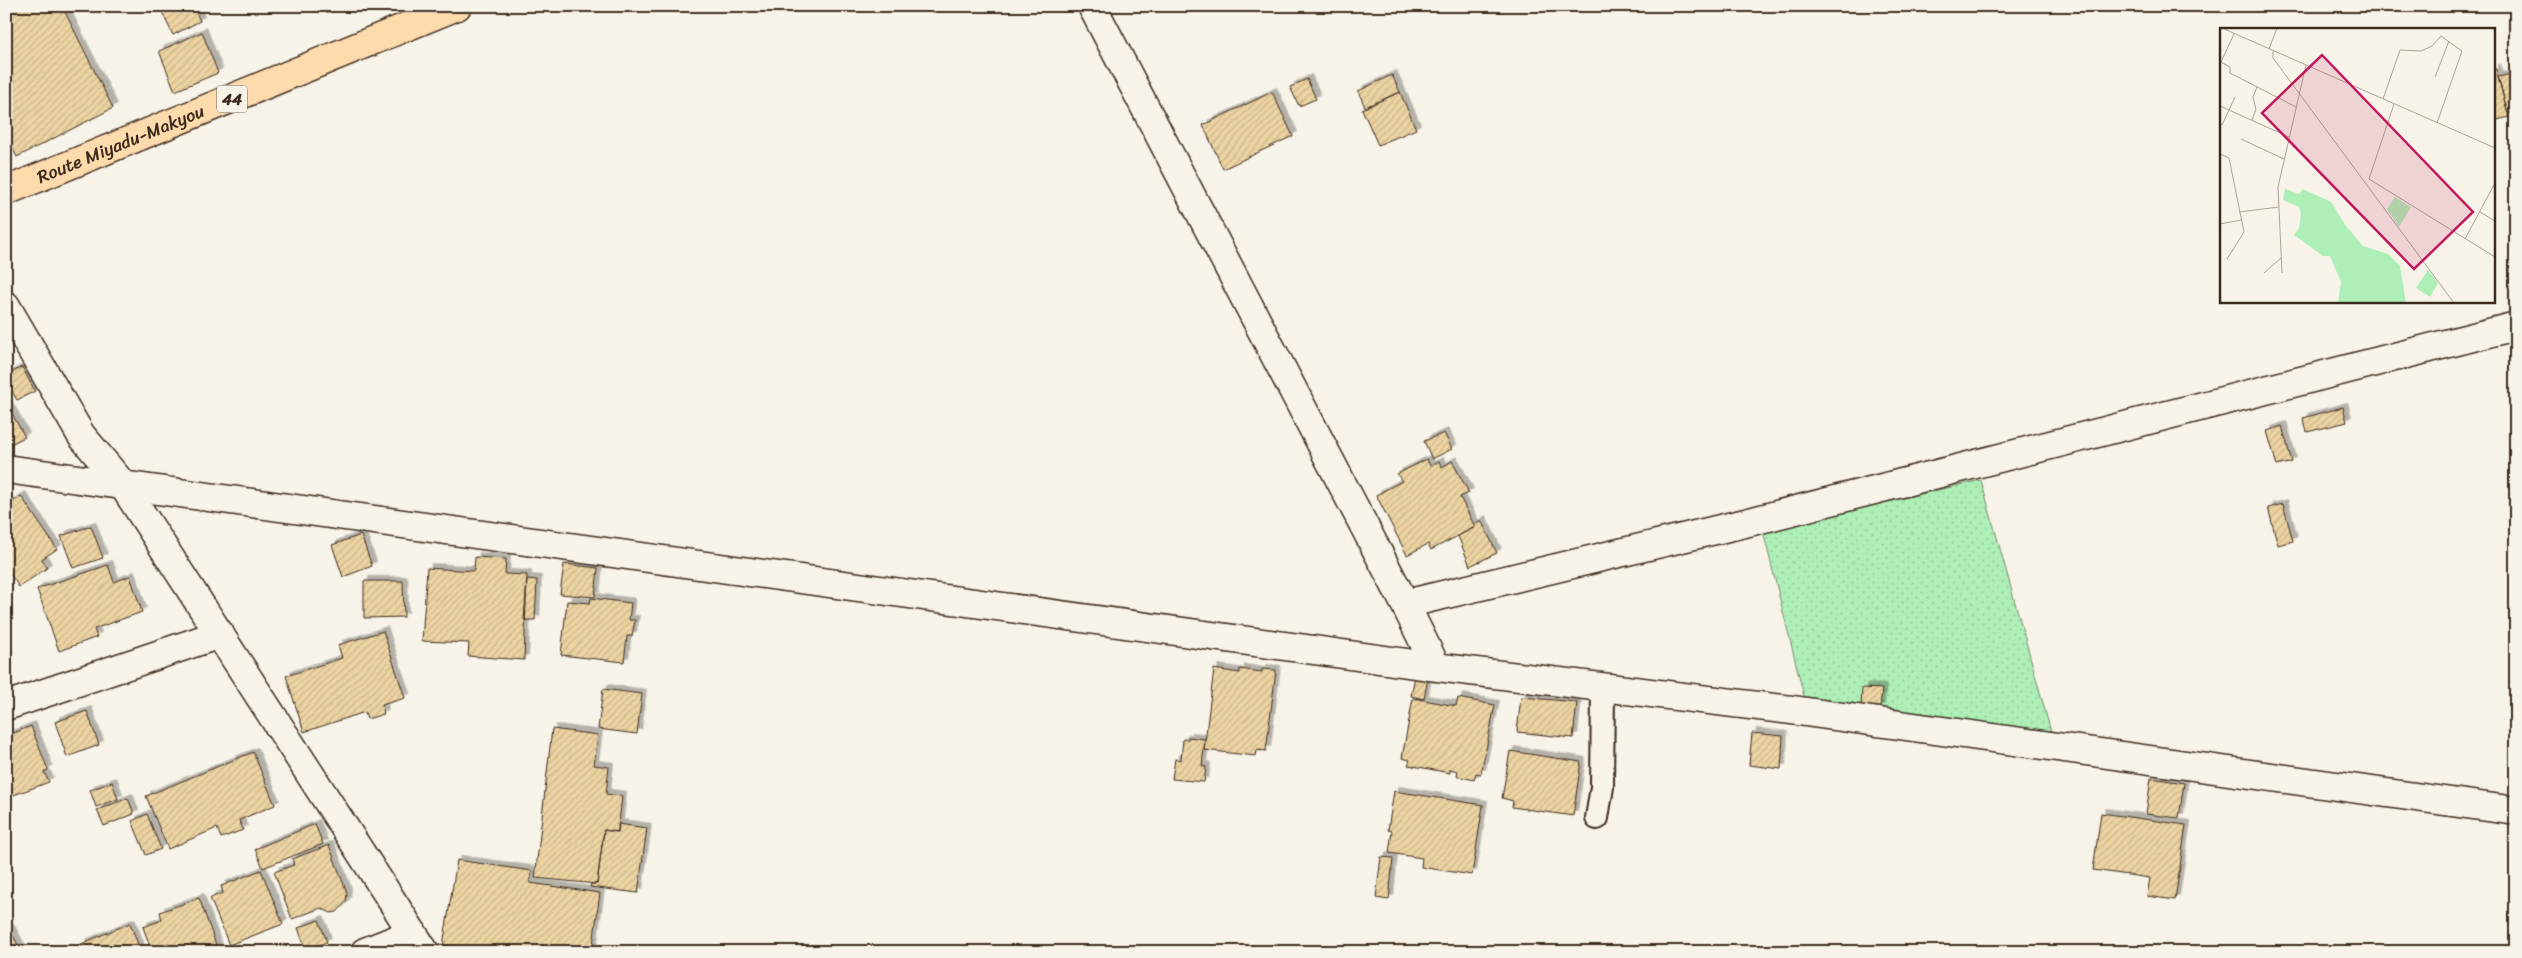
<svg xmlns="http://www.w3.org/2000/svg" width="2522" height="958" font-family="Sriracha,sans-serif">
<style>
.park{fill:url(#park-dots);stroke:#748c6a}
.building{fill:url(#building-hatch);stroke:#3b2a1e;filter:url(#shadow)}
.lines{fill:none;stroke-linecap:round;stroke-linejoin:round}
.service-casing{stroke:#3b2a1e;stroke-width:26}
.minor-casing{stroke:#3b2a1e;stroke-width:31}
.primary-casing{stroke:#3b2a1e;stroke-width:31}
.service{stroke:#f7f3e8;stroke-width:22}
.minor{stroke:#f7f3e8;stroke-width:28}
.primary{stroke:#fedbac;stroke-width:28}
.labels{text-anchor:middle;stroke-width:4;stroke-linejoin:round;paint-order:stroke}
.shield{fill:#f7f3e8;stroke:#73665b;stroke-width:1}
.shield-label{font-size:16px;font-weight:bold;fill:#3b2a1e}
.street-label{font-size:18px;fill:#3b2a1e;stroke:#f7f3e8}
.inset-road{fill:none;stroke:#aca397;stroke-width:1}
.view{fill:#c2185b;fill-opacity:0.15;stroke:#c2185b;stroke-width:2.5}
.inset-edge{fill:none;stroke:#3b2a1e;stroke-width:2.5}
</style>
<defs>
<pattern id="park-dots" width="8" height="8" patternUnits="userSpaceOnUse" patternTransform="scale(1.25)"><rect width="8" height="8" fill="#aeefb7"/><path d="M2 2h.1M6 6h.1" fill="none" stroke="#97cd9d" stroke-width="1.8" stroke-linecap="round"/></pattern>
<pattern id="building-hatch" width="6" height="6" patternUnits="userSpaceOnUse" patternTransform="scale(1.25)"><rect width="6" height="6" fill="#ecd3a2"/><path d="M-1 1l2-2M0 6l6-6M5 7l2-2" fill="none" stroke="#cbb58b"/></pattern>
<filter id="shadow"><feDropShadow dx="4.5" dy="-4.5" stdDeviation="0" flood-color="#0004"/></filter>
</defs>
<rect width="100%" height="100%" fill="#f7f3e8"/>
<filter id="ink" filterUnits="userSpaceOnUse"><feTurbulence type="fractalNoise" baseFrequency=".02" numOctaves="2"/><feDisplacementMap in="SourceGraphic" scale="10" xChannelSelector="R" yChannelSelector="G"/><feConvolveMatrix kernelMatrix="1 2 1 2 8 2 1 2 1" color-interpolation-filters="sRGB"/></filter>
<g filter="url(#ink)">
<path class="park" d="M1981,480L2051,732L1805,700L1763,531Z"/>
<path class="building" d="M6,6H62L113,108L17,157L6,136Z
M159,6H193L200,21L173,35Z
M202,32L218,73L175,91L159,51Z
M2493,69H2496L2509,117L2493,121Z
M2516,73V112L2508,113L2498,77Z
M1392,75L1400,92L1365,107L1358,91Z
M1307,79L1316,99L1299,106L1290,87Z
M1272,92L1293,136L1223,169L1203,125Z
M1400,92L1416,129L1378,145L1362,109Z
M22,367L35,391L17,400L6,381V376Z
M6,403L25,437L6,446Z
M2343,407L2347,422L2307,432L2303,418Z
M2282,426L2292,462L2277,466L2267,431Z
M1444,433L1452,449L1432,459L1424,441Z
M1427,459L1430,466L1439,462L1442,467L1452,461L1469,493L1460,497L1475,527L1431,550L1428,544L1407,555L1376,495L1402,481L1397,474Z
M21,496L57,549L42,559L47,568L19,587L6,568V506Z
M2283,504L2293,541L2278,545L2268,508Z
M1481,520L1497,553L1470,566L1458,536L1475,527L1474,525Z
M91,526L103,558L73,568L61,536Z
M361,535L372,566L343,577L332,545Z
M475,557L506,559L505,574L527,575L524,660L468,656L469,643L422,641L427,568L474,571Z
M564,564L598,568L595,597L560,594Z
M108,565L114,582L130,576L142,612L94,629L97,637L59,651L37,589Z
M527,579L537,580L535,620H524Z
M364,581H403L404,617L364,618Z
M591,598L631,603L629,620H635L632,636H627L624,662L561,655L567,601L590,603Z
M383,631L405,698L382,705L384,714L367,719L365,712L304,732L286,676L342,658L338,645Z
M1214,669L1240,673V669L1262,672V669L1276,670L1266,751L1257,750L1256,756L1204,750Z
M1415,676L1428,678L1424,699L1411,696Z
M1862,688L1882,689L1880,709L1861,708Z
M603,689L642,694L637,734L598,729Z
M1521,697L1577,702L1573,738L1517,732Z
M1413,698L1456,706L1458,698L1495,705L1481,774L1476,773L1474,780L1457,776L1458,771L1450,769V773L1408,765L1410,760L1402,758Z
M87,711L99,745L67,757L55,722Z
M31,726L48,770L44,772L49,782L11,796L9,792L6,793V736Z
M552,729L598,735L594,765L609,767L606,794L622,796L618,832L604,830L597,884L535,878Z
M1752,733L1783,736L1781,769L1749,765Z
M1188,737L1205,739L1202,766L1206,767L1204,782L1172,779L1175,759L1181,760L1183,739H1188Z
M1510,751L1581,762L1573,816L1512,807L1513,801L1502,798Z
M253,752L275,805L239,820L243,830L221,838L217,828L168,849L146,796Z
M2151,778L2184,783L2179,818L2146,814Z
M112,782L118,799L96,807L90,790Z
M1394,791L1483,805L1472,875L1421,867L1422,858L1389,853L1392,831L1388,830Z
M128,798L134,814L104,826L97,810Z
M2101,813L2186,825L2175,900L2147,896L2150,878L2093,870Z
M147,814L161,849L146,855L132,821Z
M315,824L323,844L263,868L255,849Z
M618,824L647,828L638,893L590,887L591,884H597L604,830L618,832Z
M329,845L347,893L346,902L337,912L331,913L321,908L292,919L274,872L294,865L292,859Z
M1381,857L1393,858L1389,900L1376,898Z
M457,860L532,871L530,883L600,893L592,952H483L443,945Z
M261,870L283,924L229,945L210,898L223,893L221,886Z
M199,898L218,950L152,952L143,927L162,920L160,912Z
M319,920L327,942L306,950L298,928Z
M6,923L22,952H6Z
M130,923L141,952H84L81,944Z"/>
<g class="lines">
<defs>
<path id="service" d="M1597,818L1602,787L1603,689"/>
<path id="minor" d="M1092,6L1405,604L1745,523L2516,326
M6,306L81,435L123,485L425,952
M6,469L1436,667L1792,710L2516,811
M1405,604L1436,667
M6,706L220,634
M365,952L413,933"/>
<g id="primary">
<path id="s1" d="M6,191L457,6"/>
</g>
</defs>
<use href="#service" class="service-casing"/>
<use href="#minor" class="minor-casing"/>
<use href="#primary" class="primary-casing"/>
<use href="#service" class="service"/>
<use href="#minor" class="minor"/>
<use href="#primary" class="primary"/>
</g>
</g>
<g class="labels">
<rect class="shield" x="217" y="85.5" width="30" height="27" rx="4"/>
<g class="shield-label">
<text x="232" y="105">44</text>
</g>
<g class="street-label">
<text dy="6" stroke="none"><textPath href="#s1" startOffset="124">Route Miyadu-Makyou</textPath></text>
</g>
</g>
<g transform="translate(2220 28)">
<rect width="275" height="275" fill="#f7f3e8"/>
<path d="M65,161L79,166L83,161L111,174L126,198L143,218L168,226L180,238L186,275H118L121,254L110,228H103L74,207L79,200L81,186L79,179L63,172Z" fill="#aeefb7"/>
<path d="M208,242L218,255L210,269L196,260Z" fill="#aeefb7"/>
<path d="M175,169L191,179L179,199L167,181Z" fill="#aeefb7"/>
<path class="inset-road" d="M2,0L275,120M14,6L1,34L10,39V45L76,79M49,21L57,0M53,23V30L234,275M215,49L229,13M163,71L180,22L201,23L212,18L221,8L242,23L217,95M174,76L149,151L275,229M0,78L69,109M32,92L36,81L33,69L37,59M0,96L2,97L15,69M21,111L64,131M0,126L9,130L24,204L7,231M19,184L59,179M260,184L275,193M0,196L21,192M245,211L275,155M44,245L61,230M62,245L58,159L86,37"/>
<path class="view" d="M102,27L253,184L194,241L42,85Z"/>
<rect width="275" height="275" class="inset-edge"/>
</g>
<rect width="2522" height="958" fill="none" stroke="#f7f3e8" stroke-width="25"/>
<rect x="12" y="12" width="2497" height="933" fill="none" stroke="#3b2a1e" stroke-width="2" filter="url(#ink)"/>
</svg>
